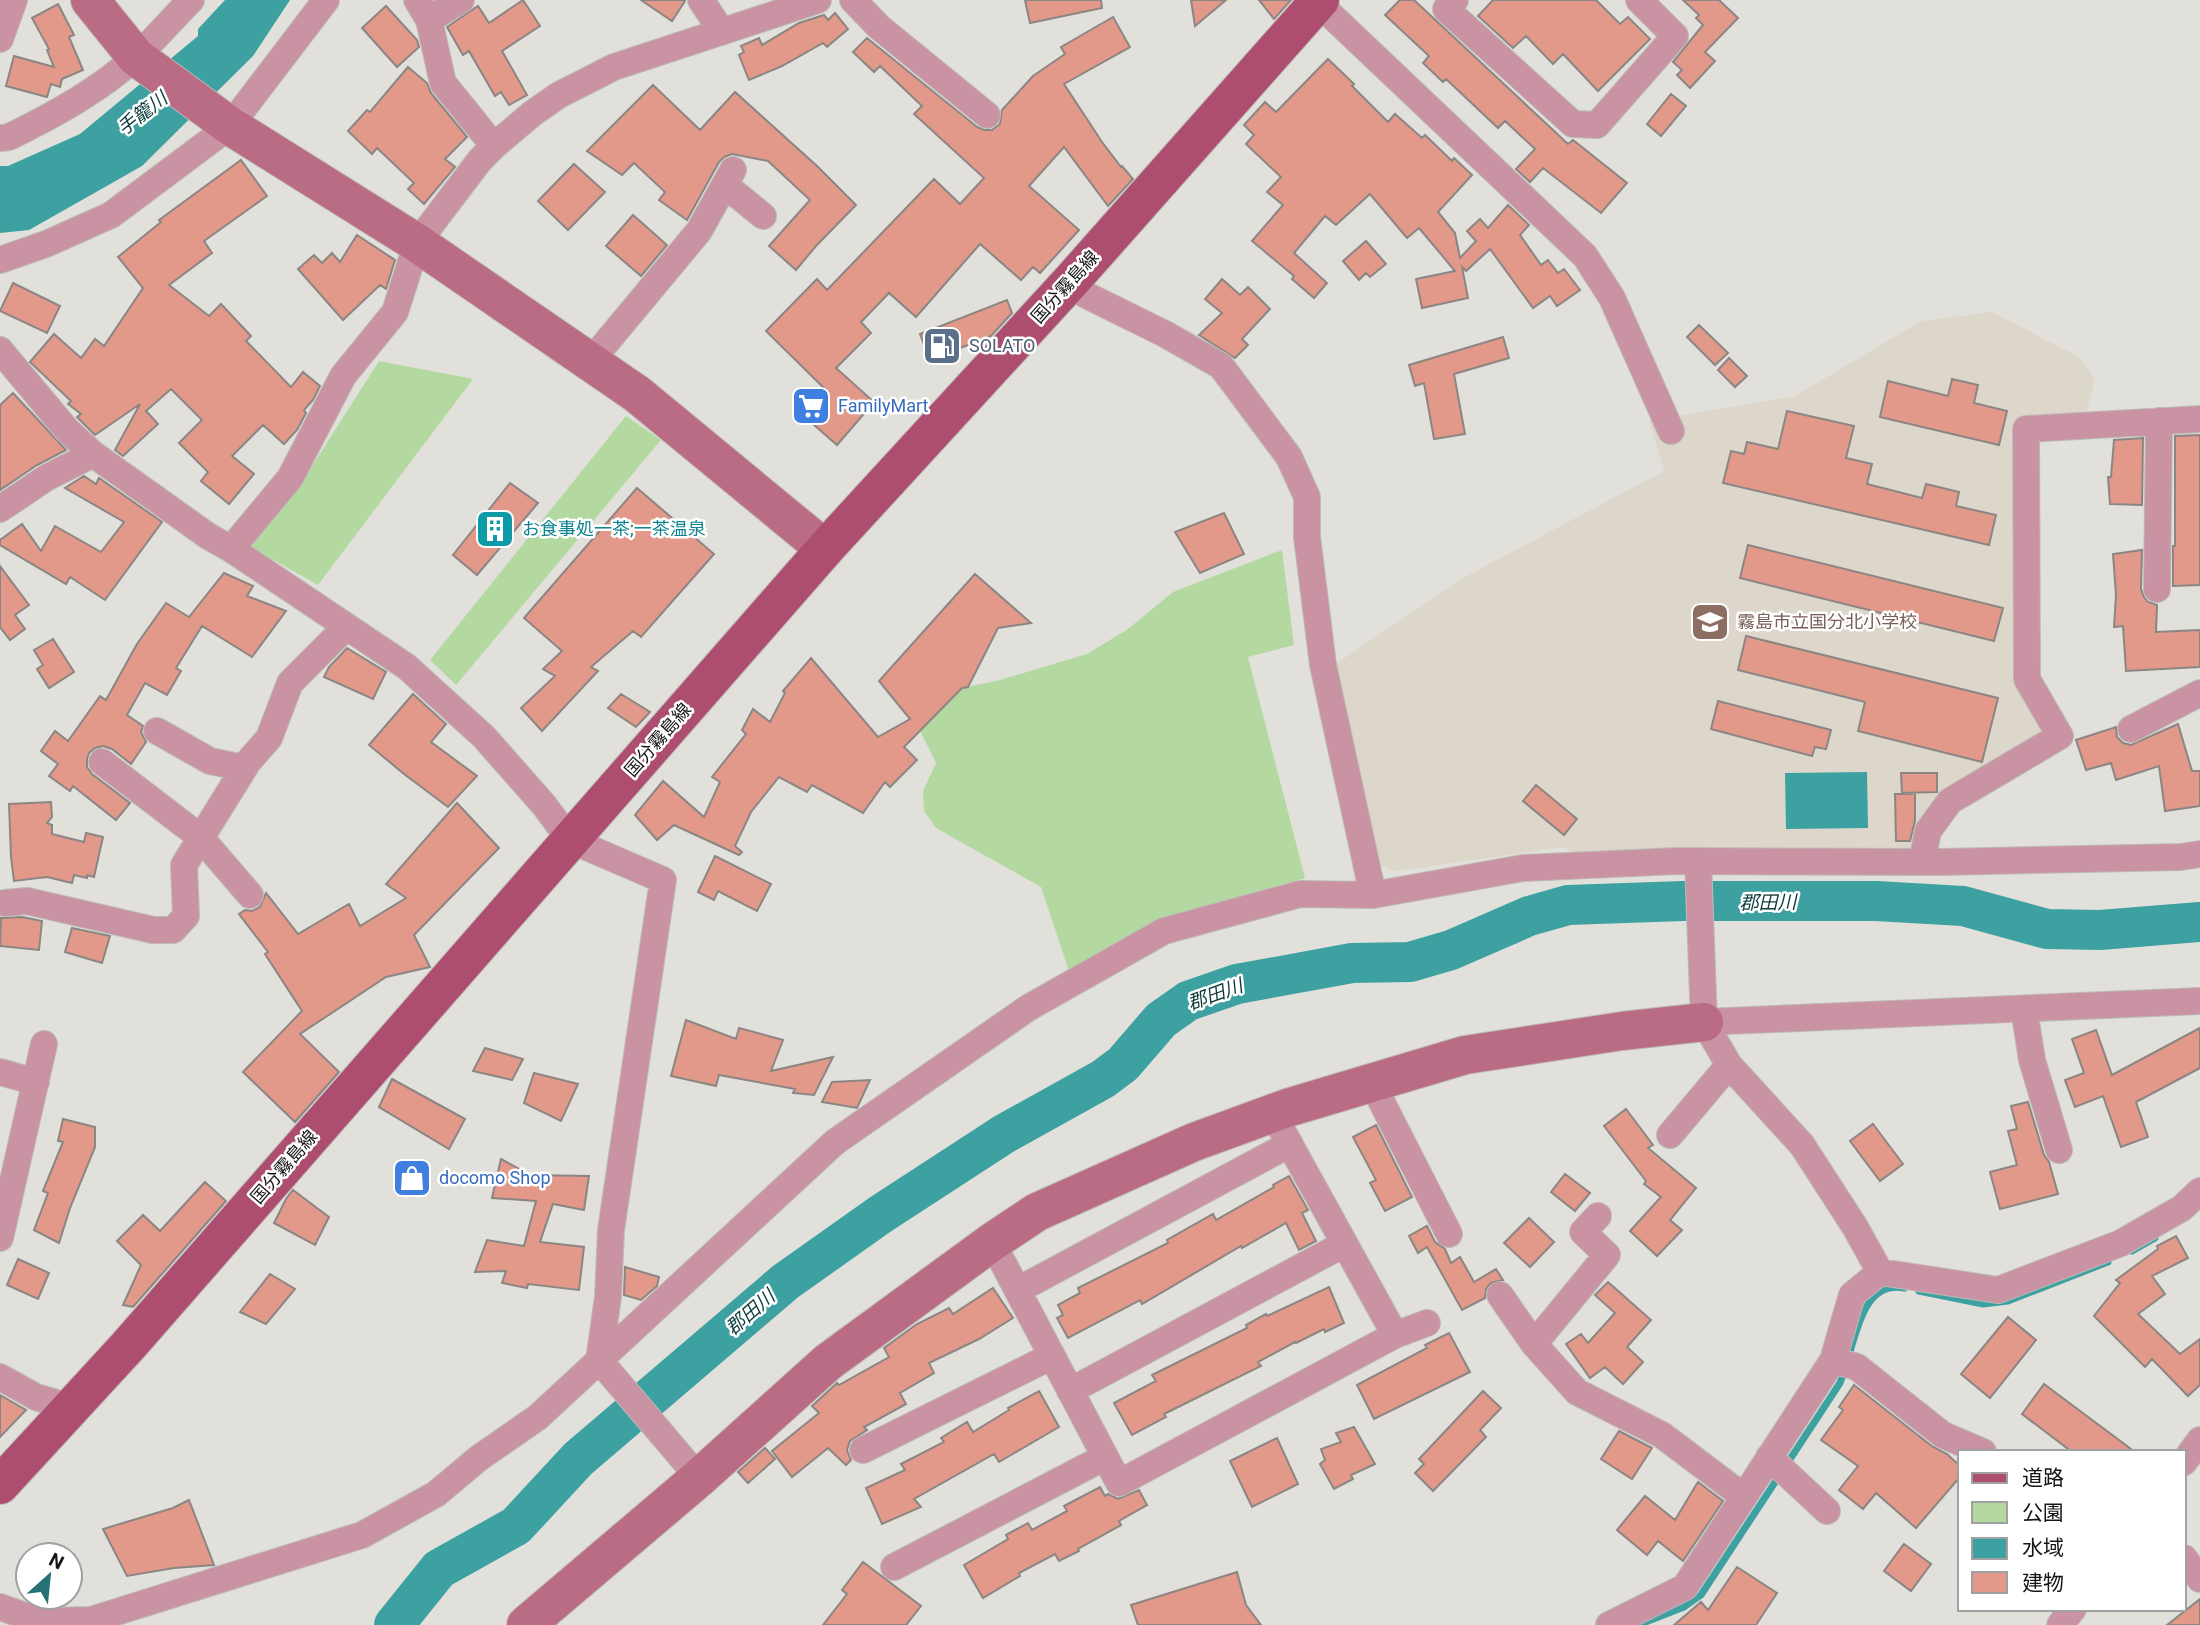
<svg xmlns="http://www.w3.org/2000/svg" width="2200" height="1625" font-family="Roboto,'Noto Sans JP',sans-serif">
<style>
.built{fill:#ddd7cb}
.green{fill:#b3d9a1}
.water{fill:#3da1a2}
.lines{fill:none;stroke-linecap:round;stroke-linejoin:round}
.stream{stroke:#3da1a2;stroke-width:7}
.river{stroke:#3da1a2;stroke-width:40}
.building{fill:#e29989;stroke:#8b8684;stroke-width:2}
.street-casing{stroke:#bdbbb7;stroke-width:28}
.secondary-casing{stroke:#bdbbb7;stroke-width:40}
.primary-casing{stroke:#bdbbb7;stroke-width:40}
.street{stroke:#c993a3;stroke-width:26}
.secondary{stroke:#ba6c85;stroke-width:38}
.primary{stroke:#ad4e70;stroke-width:38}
.labels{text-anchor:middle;stroke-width:5;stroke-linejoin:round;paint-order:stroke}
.street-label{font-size:18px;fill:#161514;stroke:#fff}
.service-label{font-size:18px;fill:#4e5e75;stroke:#fff;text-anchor:start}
.shop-label{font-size:18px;fill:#366cbe;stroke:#fff;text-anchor:start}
.culture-label{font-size:18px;fill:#0d838f;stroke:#fff;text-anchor:start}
.education-label{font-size:18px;fill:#785e54;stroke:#fff;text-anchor:start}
.water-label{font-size:19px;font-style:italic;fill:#0e3c3d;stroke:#fff}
</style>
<rect width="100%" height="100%" fill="#e2e0db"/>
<path class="built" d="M1992,312L2079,357L2095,379L2085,417L2022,424V680L2053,732L1947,797L1920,848L1579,859L1565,847L1397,871L1381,866L1334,665L1463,578L1664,471L1649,421L1795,396L1921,321Z"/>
<path class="green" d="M379,361L473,379L318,585L236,539L298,488Z
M626,416L661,440L456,685L430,660Z
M1282,550L1294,645L1248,657L1305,878L1158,921L1069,971L1041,887L936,828L924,811L923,791L936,763L920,731L962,688L1000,680L1087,654L1128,629L1173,592Z"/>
<path class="water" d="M225,0H290L253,56L142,166L29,230L0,233V166H8L80,134L198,36V29Z
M1867,772L1868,828L1786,829L1785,773Z"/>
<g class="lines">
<path class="stream" d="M2132,1251L2155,1238
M1919,1291L1983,1304L2008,1301L2108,1262
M1848,1358C1857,1331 1865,1280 1904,1288
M1638,1625L1684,1607L1701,1595L1840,1383L1845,1369"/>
<path class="river" d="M394,1625L439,1569L516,1526L578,1459L785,1282L881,1214L1004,1134L1103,1079L1123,1064L1161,1020L1188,1001L1237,984L1352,963L1410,962L1451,950L1529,916L1568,905L1683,901H1876L1963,906L2047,929L2100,930L2200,922"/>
</g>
<path class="building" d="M523,0L540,26L502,51L527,95L509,105L501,92L495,96L469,51L463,55L447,27L478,6L489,23Z
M641,0H685V1L672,21Z
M1025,0H1101L1102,8L1030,23Z
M1191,0H1226L1195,26Z
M1259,0H1291L1274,19Z
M1400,0H1414L1568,144L1573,140L1627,183L1601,213L1543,168L1530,182L1516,169L1535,149L1505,121L1498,128L1446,79L1443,82L1423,63L1429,56L1385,15Z
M1493,0H1596L1620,24L1628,17L1650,39L1598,91L1563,54L1553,64L1526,36L1513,48L1478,16Z
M1683,0H1719L1738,18L1705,52L1715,61L1690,88L1677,75L1682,70L1673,62L1703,25L1696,18L1699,15Z
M58,4L74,35L69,37L83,70L62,79L60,87L51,84L47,97L6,86L14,56L54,67L47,50L49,49L32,18Z
M386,6L417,40L419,47L397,67L362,28Z
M835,13L848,29L827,47L823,43L782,66L749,80L739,55L744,52L741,46L759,38L762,45L799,23L824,15L828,20Z
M1113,17L1130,47L1064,84L1102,142L1121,167L1122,166L1133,179L1108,206L1064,147L1029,186L1079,230L1040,273L1033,267L1021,280L980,244L916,317L889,293L861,322L871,333L836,368L874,402L837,445L806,418L828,392L766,331L817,279L827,290L934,179L960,204L984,178L914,114L922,106L880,66L874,72L853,52L867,38L977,127L984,130H992L1000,124L1002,110L1033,76L1065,54L1061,47Z
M1328,59L1354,84L1352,86L1388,122L1395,114L1422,138L1425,135L1452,161L1454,158L1472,175L1438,212L1455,233L1460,258L1476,241L1467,231L1480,219L1488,228L1508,205L1529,225L1520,235L1541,265L1548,260L1558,273L1564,269L1580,290L1557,306L1550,296L1533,308L1490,249L1466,271L1462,267L1468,298L1422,308L1416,279L1455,271L1419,228L1407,238L1370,194L1336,225L1325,216L1294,253L1327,283L1314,298L1292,279L1294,276L1252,241L1283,205L1267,192L1281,177L1246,144L1254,135L1244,125L1265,102L1276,112Z
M408,67L427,83L431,93L467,137L445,159L455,167L424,204L408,189L414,183L377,148L372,154L348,131L367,110L370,112Z
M653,85L700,130L735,92L817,166L856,205L816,246L796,270L769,246L810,200L768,161L732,154L724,157L719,162L687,220L659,200L665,192L634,163L622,175L587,151Z
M1671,94L1686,106L1661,136L1647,124Z
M241,160L267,196L204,241L212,253L169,285L209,316L221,304L251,336L246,341L291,387L303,372L320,386L313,400L304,410L306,413L297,430L284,444L263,425L232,456L254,474L229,504L201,481L208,472L179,443L202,420L171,389L146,411L158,424L123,456L115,450L140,404L95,435L77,417L81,414L68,404L71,401L30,362L54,334L81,358L95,339L104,346L143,288L118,257L161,222L159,220Z
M574,164L605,192L568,230L538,201Z
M633,215L667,245L641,276L606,246Z
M357,235L395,260L386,289L380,285L343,320L298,269L314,255L322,263L332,253L340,262Z
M1366,241L1386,264L1370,277L1366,273L1359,280L1343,261Z
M1222,279L1240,295L1248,287L1270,309L1242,339L1248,345L1235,358L1199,335L1222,313L1205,299Z
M13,283L60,306L47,333L0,311Z
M1007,300L1012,313L991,336L930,360L920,334Z
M1699,325L1728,353L1715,365L1687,337Z
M1503,337L1509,358L1454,374L1465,434L1434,439L1424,383L1415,386L1409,365Z
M1729,358L1747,376L1735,387L1718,370Z
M1952,379L1978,385L1974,403L2007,411L1999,445L1880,417L1888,381L1948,396Z
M13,393L66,450L37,465L0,490V405Z
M1787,411L1854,426L1846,458L1872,464L1867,484L1922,498L1926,484L1959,492L1956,506L1996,515L1989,545L1723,483L1731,451L1744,454L1747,442L1778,449Z
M2200,435V585L2173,586V546H2175V436Z
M2143,438L2142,505L2110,504L2108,477H2111L2114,440Z
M84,476L96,484L99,478L162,522L105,600L70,577L66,584L0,545V540L22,524L41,551L55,526L101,552L124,522L65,488Z
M510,483L538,503L477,575L453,555Z
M637,488L714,554L641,637L633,631L591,667L598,671L542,731L521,708L555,676L543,669L562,651L524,618Z
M1224,513L1244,554L1200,573L1175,532Z
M1748,545L2003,608L1994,641L1740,578Z
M2142,550L2141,589L2144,597L2148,602L2157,605L2156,632L2200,630V667L2126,671L2123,626L2114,627L2116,595L2113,554Z
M0,566L29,605L15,615L25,629L10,640L0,627Z
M224,573L253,586L247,596L286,611L252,657L202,626L176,668L181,671L167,695L145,683L127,715L143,726L141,732L146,742L131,764L112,749L103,746L95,748L89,753L87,759V767L92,774L130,803L116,820L73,786L70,791L49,776L58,764L41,751L55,731L68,741L100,696L106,700L137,644L166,603L189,617Z
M975,574L1031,623L998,628L968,687L962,688L904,747L917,760L890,787L885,782L863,813L812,785L807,792L779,777L751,812L735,846L742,852L739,855L674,825L657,840L635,815L663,781L704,817L720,782L712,777L746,734L742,730L753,709L770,722L785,693L783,691L811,658L878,737L910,719L879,681Z
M1746,636L1998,698L1982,762L1858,731L1865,702L1738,670Z
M53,639L74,672L49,688L37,669L43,665L34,650Z
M347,648L386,672L373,699L324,677L329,667Z
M413,694L446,724L431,742L477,776L448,807L404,774L369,745Z
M621,694L650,712L636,727L608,708Z
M1718,701L1831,730L1826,749L1815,747L1812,756L1711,729Z
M2178,724L2192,771H2200V806L2165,811L2159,766L2116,780L2111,763L2086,770L2076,740L2116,727L2117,737L2123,743L2131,745Z
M1901,773H1937V792L1902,793Z
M1536,785L1577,819L1564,835L1523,801Z
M1895,794H1915V821L1910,841H1896Z
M51,802L52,817L47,823L52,825V834L84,842L86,833L103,837L94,877L87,875V878L74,875L72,883L47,877L14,881L11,857L9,804Z
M457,803L499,848L414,935L430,967L386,977L300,1034L339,1072L295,1122L243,1072L302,1011L265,954L268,952L239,914L245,910L252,911L260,907L266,893L298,934L349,904L360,926L406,898L386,884Z
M715,856L771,884L757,911L718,891L714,900L698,892Z
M22,917L42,921L39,950L0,946L1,918Z
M72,928L110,936L102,963L65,952Z
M686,1020L736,1039L739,1028L783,1040L771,1071L833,1057L814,1095L793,1093L795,1089L719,1075L716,1086L671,1076Z
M2200,1028V1068L2136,1102L2148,1137L2121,1147L2103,1096L2075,1107L2065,1080L2084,1073L2072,1039L2096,1030L2112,1075Z
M485,1048L523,1059L512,1080L473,1071Z
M534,1073L578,1084L561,1121L524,1103Z
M392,1079L465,1119L449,1149L379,1107Z
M870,1080L857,1108L822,1102L832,1082Z
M2028,1102L2044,1155L2049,1162L2058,1194L2000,1209L1990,1172L2017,1165L2008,1131L2017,1129L2011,1106Z
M1626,1109L1653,1145L1648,1148L1696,1188L1670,1220L1682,1230L1657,1256L1630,1231L1661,1197L1644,1184L1646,1181L1604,1126Z
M63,1119L95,1127V1147L70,1208L59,1243L34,1230L48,1193L43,1191L63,1142L58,1141Z
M1873,1124L1903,1164L1880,1181L1850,1141Z
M1376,1125L1412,1197L1385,1211L1370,1183L1376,1180L1353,1137Z
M501,1159L530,1175L589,1176L584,1210L553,1204L540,1242L584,1247L579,1290L528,1284L527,1288L502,1283L506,1271L475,1272L487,1240L524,1246L536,1201L492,1198Z
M1565,1174L1590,1193L1575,1211L1551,1192Z
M1289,1176L1308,1210L1302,1213L1316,1241L1299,1250L1286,1223L1242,1248L1241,1246L1142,1304L1140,1300L1068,1338L1057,1318L1063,1315L1058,1305L1080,1293L1078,1288L1168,1243L1167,1240L1213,1214L1216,1220L1274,1187L1273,1185Z
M205,1182L226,1201L133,1307L123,1305L141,1265L117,1241L143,1215L160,1231Z
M293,1190L329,1217L315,1245L274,1223L286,1199Z
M1529,1218L1554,1242L1530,1267L1504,1243Z
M1427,1226L1435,1242L1445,1249L1451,1263L1460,1257L1474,1282L1496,1269L1503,1280L1491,1283L1486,1289L1485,1298L1462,1310L1427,1247L1418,1253L1409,1236Z
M2176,1236L2188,1258L2152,1276L2165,1294L2138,1314L2180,1354L2200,1339V1385L2188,1396L2152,1359L2145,1367L2094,1316L2120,1283L2116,1280L2158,1249L2157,1246Z
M18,1259L49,1273L38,1299L7,1285Z
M625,1267L659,1277L657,1286L641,1300L624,1295Z
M270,1274L295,1289L266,1324L240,1312Z
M1608,1282L1651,1320L1627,1347L1643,1362L1623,1384L1605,1367L1590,1378L1566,1344L1581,1334L1588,1343L1615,1313L1595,1295Z
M1329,1287L1344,1323L1325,1332L1324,1329L1296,1343L1295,1342L1258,1362L1261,1366L1164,1414L1166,1417L1132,1435L1114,1403L1156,1381L1152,1375L1247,1328L1246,1325L1266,1314L1267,1316Z
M993,1288L1013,1318L979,1339L929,1363L934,1373L900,1393L906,1404L864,1427L867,1430L850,1441L847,1450L851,1460L846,1465L828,1448L792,1477L772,1451L819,1413L812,1406L837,1383L839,1385L889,1357L884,1348L917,1324L949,1308L953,1314Z
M2008,1317L2036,1340L1990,1398L1961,1374Z
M1449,1333L1470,1372L1374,1419L1357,1385L1427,1348L1425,1345Z
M2044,1384L2135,1452H2072L2022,1414Z
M1854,1385L1933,1447L1947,1454L1960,1466V1477L1916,1528L1876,1493L1863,1509L1839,1490L1858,1466L1821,1440L1843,1410L1839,1407Z
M1039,1391L1059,1427L999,1462L994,1454L914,1499L921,1507L882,1524L866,1488L905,1470L901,1464L944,1442L941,1438L967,1422L973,1432L1009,1410L1008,1408Z
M1483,1391L1501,1408L1480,1430L1486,1437L1433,1491L1415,1473L1424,1464L1419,1459Z
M0,1395L26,1410L0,1437Z
M1354,1427L1375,1464L1351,1475L1353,1479L1334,1489L1320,1464L1325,1460L1321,1449L1341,1442L1336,1433Z
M1619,1431L1652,1448L1632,1479L1601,1459Z
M1277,1438L1298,1484L1252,1507L1230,1461Z
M765,1448L775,1459L748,1483L738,1472Z
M1698,1482L1723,1501L1683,1561L1658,1541L1647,1555L1617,1530L1645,1496L1675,1520Z
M1100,1487L1105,1496L1108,1494L1118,1499L1139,1490L1147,1505L1119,1521L1121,1525L1078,1549L1079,1551L1059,1561L1055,1554L1019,1573L1020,1576L983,1598L964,1565L1008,1539L1006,1535L1028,1523L1032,1530L1067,1511L1064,1506Z
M189,1500L214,1565L174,1568L127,1576L103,1529L173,1508Z
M1904,1544L1931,1564L1911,1591L1884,1571Z
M863,1562L921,1606L906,1625H823L847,1594L842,1590Z
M1737,1567L1777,1593L1756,1625H1674L1701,1602L1708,1610Z
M1237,1572L1246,1605L1261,1625H1138L1131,1605Z
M2200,1599V1625H2167Z"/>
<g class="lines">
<defs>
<path id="street" d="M417,0L429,20L443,83L494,146
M701,0L722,32
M853,0L879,27L987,115
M1315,0L1585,256L1612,298L1671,431
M1455,0L1446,9L1573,124L1597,125L1675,36L1639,0
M429,20L461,0
M0,39L14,0
M0,138L9,137C54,115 100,90 138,55C156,38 173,18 191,0
M725,185L763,216
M0,260L46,244L111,215L230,126L326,0
M1071,281L1086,295L1165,334L1221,366L1289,457L1307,497V537L1323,665L1373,895
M0,350L66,429L93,454L208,536L231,549L407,667L484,737L544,805L570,840L663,880L611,1230L608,1297L599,1360L699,1478
M590,362L699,231L733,170
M0,509L46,478L93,454
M231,549L290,478L343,376L395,312L417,243L480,160L494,146L533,113L559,95L614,67L818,0
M2157,589L2159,421
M2131,729L2200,693
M157,731L210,761L244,768
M102,762L200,837L250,895
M1698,861L1704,1022L1729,1065L1802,1145L1855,1227L1880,1272L1852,1295L1833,1360L1857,1367L1943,1435L1983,1452
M1922,862L1928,831L1950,801L2060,736L2027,679L2026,429L2200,419
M5,903L27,901L153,930H173L186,916L184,865L248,762L269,738L290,683L346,627
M2024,1009L2032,1060L2059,1150
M1704,1022L2200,1001
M0,1072L36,1082
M1372,1083L1449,1234
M1670,1135L1729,1065
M0,1238L44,1044
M992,1242L1119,1483L1395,1335L1273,1114
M1880,1272L1998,1290L2121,1243L2182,1208L2200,1191
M1018,1290L1290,1144
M1500,1295L1534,1344L1577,1392L1662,1435L1744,1497
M1395,1335L1427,1323
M1534,1344L1607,1255L1583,1232L1598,1216
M0,1377L36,1397L70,1407
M1070,1391L1344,1244
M863,1450L1052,1356
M1769,1457L1827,1511
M2184,1462L2200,1440
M2184,1558L2200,1579
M894,1567L1105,1457
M0,1607L39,1621L91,1620L362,1535L436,1494L479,1458L538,1417L835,1142L1028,1008L1164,931L1300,894L1373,895L1523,868L1677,861L1941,862L2181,857L2200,854
M1609,1625L1685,1587L1833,1360
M2060,1625L2073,1609"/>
<path id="secondary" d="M90,0L136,57L230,126L417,243L637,394L825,549
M526,1625L699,1478L828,1362L992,1242L1037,1212L1194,1142L1287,1108L1465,1055L1622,1031L1704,1022"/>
<path id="primary" d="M0,1485L128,1346L825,549L1071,281L1320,0"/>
</defs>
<use href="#street" class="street-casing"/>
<use href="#secondary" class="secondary-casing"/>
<use href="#primary" class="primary-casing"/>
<use href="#street" class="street"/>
<use href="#secondary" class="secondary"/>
<use href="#primary" class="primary"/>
</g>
<defs>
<symbol id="fuel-square" viewBox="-11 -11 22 22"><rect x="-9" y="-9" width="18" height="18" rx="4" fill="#5c6f8a" stroke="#fff"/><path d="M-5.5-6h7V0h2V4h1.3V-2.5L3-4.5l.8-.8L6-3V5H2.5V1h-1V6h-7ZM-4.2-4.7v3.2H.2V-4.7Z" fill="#fff"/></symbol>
<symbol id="supermarket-square" viewBox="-11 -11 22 22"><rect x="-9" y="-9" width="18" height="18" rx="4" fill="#3f7fe0" stroke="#fff"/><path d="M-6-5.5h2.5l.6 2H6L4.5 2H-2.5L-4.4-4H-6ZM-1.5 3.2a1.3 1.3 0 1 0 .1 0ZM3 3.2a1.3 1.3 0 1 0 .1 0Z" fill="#fff"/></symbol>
<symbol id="building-square" viewBox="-11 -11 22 22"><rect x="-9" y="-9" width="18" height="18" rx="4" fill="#0f9aa8" stroke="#fff"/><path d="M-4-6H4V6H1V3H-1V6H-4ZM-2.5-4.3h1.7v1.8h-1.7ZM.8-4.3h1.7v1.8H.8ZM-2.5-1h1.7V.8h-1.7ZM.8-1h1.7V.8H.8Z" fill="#fff"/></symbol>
<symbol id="school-square" viewBox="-11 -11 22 22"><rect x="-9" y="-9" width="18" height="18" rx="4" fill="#8d6e63" stroke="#fff"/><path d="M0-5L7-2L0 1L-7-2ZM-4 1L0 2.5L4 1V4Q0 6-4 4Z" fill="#fff"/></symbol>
<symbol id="shop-square" viewBox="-11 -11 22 22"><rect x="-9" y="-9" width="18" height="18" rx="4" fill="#3f7fe0" stroke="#fff"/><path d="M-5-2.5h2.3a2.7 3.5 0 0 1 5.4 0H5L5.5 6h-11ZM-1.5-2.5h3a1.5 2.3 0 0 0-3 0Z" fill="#fff"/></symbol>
</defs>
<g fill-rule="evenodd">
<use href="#fuel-square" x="920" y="324" width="44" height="44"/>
<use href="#supermarket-square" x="789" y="384" width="44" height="44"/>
<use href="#building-square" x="473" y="507" width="44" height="44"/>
<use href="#school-square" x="1688" y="600" width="44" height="44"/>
<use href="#shop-square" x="390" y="1156" width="44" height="44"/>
</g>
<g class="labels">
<g class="street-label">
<text transform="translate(1065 287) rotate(-48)" y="6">国分霧島線</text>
<text transform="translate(658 740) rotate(-49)" y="6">国分霧島線</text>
<text transform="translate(284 1167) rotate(-49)" y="6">国分霧島線</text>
</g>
<g class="service-label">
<text x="969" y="352">SOLATO</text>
</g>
<g class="shop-label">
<text x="838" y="412">FamilyMart</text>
<text x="439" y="1184">docomo Shop</text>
</g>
<g class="culture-label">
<text x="522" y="535">お食事処一茶;一茶温泉</text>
</g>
<g class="education-label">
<text x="1737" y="628">霧島市立国分北小学校</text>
</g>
<g class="water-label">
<text transform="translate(142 113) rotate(-38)" y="7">手籠川</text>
<text transform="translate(1768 902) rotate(-1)" y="7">郡田川</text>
<text transform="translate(1215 994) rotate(-20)" y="7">郡田川</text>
<text transform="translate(750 1312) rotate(-41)" y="7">郡田川</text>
</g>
</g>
<rect x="1958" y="1450" width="228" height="161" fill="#ffffff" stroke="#a2a1a1" stroke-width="2"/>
<rect x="1972" y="1473" width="35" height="10" fill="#ad4e70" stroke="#a2a1a1" stroke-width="2"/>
<text x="2022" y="1485" font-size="21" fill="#161514">道路</text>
<rect x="1972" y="1502" width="35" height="21" fill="#b3d9a1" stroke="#a2a1a1" stroke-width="2"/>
<text x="2022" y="1520" font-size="21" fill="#161514">公園</text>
<rect x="1972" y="1538" width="35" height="21" fill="#3da1a2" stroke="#a2a1a1" stroke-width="2"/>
<text x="2022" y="1555" font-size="21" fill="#161514">水域</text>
<rect x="1972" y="1572" width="35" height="21" fill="#e29989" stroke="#a2a1a1" stroke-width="2"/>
<text x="2022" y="1590" font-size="21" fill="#161514">建物</text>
<g transform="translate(49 1576) rotate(27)"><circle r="33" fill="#ffffff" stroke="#a2a1a1" stroke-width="2"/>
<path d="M0-5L12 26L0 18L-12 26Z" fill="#267177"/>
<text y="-10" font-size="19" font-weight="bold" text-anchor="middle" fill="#161514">N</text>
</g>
</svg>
